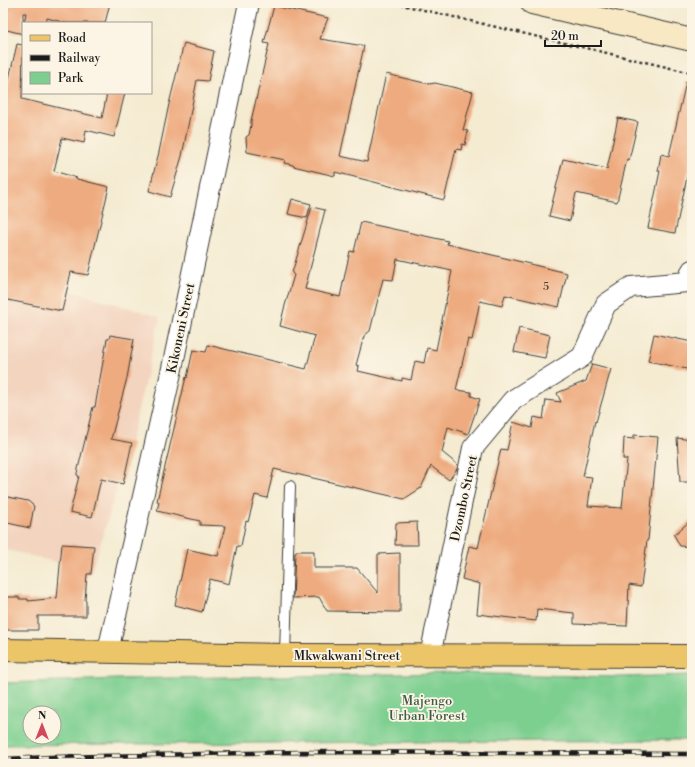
<svg xmlns="http://www.w3.org/2000/svg" width="695" height="767" font-family="'Libre Bodoni',serif">
<style>
.built{fill:#f3d4bf}
.green{fill:#7dcf90;stroke:#4c7656;fill-rule:evenodd}
.building{fill:#eeab7f;fill-rule:evenodd}
.lines{fill:none;stroke-linecap:round;stroke-linejoin:round}
.lane-casing{stroke:#3c3b37;stroke-width:12}
.street-casing{stroke:#3c3b37;stroke-width:22}
.secondary-casing{stroke:#3c3b37;stroke-width:24}
.primary-casing{stroke:#3c3b37;stroke-width:24}
.path{stroke:#3c3b37;stroke-width:2.5;stroke-dasharray:3 3;stroke-linecap:butt}
.lane{stroke:#fff;stroke-width:10}
.street{stroke:#fff;stroke-width:20}
.secondary{stroke:#f8e8c3;stroke-width:22}
.primary{stroke:#edc569;stroke-width:22}
.rail-casing{stroke:#1c1c1c;stroke-width:4.5}
.rail{stroke:#fcf5e5;stroke-width:3;stroke-dasharray:9;stroke-linecap:butt}
.labels{text-anchor:middle;stroke-width:3.5;stroke-linejoin:round;paint-order:stroke}
.number-label{font-size:11px;fill:#504035}
.street-label{font-size:13px;fill:#1c1c1c;stroke:#fcf5e5}
.park-label{font-size:13px;fill:#3e5b45;stroke:#fcf5e5}
</style>
<rect width="100%" height="100%" fill="#fcf5e5"/>
<filter id="ink" filterUnits="userSpaceOnUse"><feTurbulence type="fractalNoise" baseFrequency=".025" numOctaves="2"/><feDisplacementMap in="SourceGraphic" scale="8" xChannelSelector="R" yChannelSelector="G"/><feConvolveMatrix kernelMatrix="1 2 1 2 8 2 1 2 1" color-interpolation-filters="sRGB"/></filter>
<filter id="wash" filterUnits="userSpaceOnUse"><feTurbulence type="fractalNoise" baseFrequency=".012" numOctaves="4" result="noise"/><feDisplacementMap in="SourceGraphic" scale="16" xChannelSelector="R" yChannelSelector="G"/><feGaussianBlur stdDeviation="0.9" result="paint"/><feColorMatrix in="noise" values="0 0 0 0 0 0 0 0 0 0 0 0 0 0 0 0 0 1.4 0 .05"/><feComposite in="paint" operator="in"/></filter>
<g filter="url(#wash)">
<rect width="100%" height="100%" fill="#f4ebd1"/>
<path class="built" d="M3,271L160,317L130,444L92,571L3,549Z"/>
<path class="green" d="M452,673L618,677L692,675V740L3,745V683L116,679ZM30,713H54V737H30Z"/>
<g id="blocks">
<path class="building" d="M8,3H110L105,23H66L47,18L46,23H24L26,13H23V34L3,29L8,9H7Z
M274,6L328,18L320,39L364,46L340,156L367,162L386,74L429,84L435,83L473,92L463,130L468,131L465,145L462,144L461,150L456,149L444,200L335,172V176L293,166V165L284,163L285,160L247,152L246,137L249,135L251,125V121L269,44L264,43Z
M184,43L214,51L208,81L197,80L182,156L170,197L149,191L159,152L169,104Z
M17,44L23,45L22,99L102,118L107,93H125L114,137L86,130L84,143L62,138L54,171L77,178V179L109,187L88,275L71,272L62,311L3,299V105Z
M686,82H692V154L675,233L648,228L660,171H658L661,154L669,156Z
M618,118L638,122L629,160L627,159L617,202L576,193L570,221L549,216L563,159L607,169Z
M292,199L311,204L307,218L288,214Z
M312,207L325,210L305,289L340,297L350,251L354,252L361,222L448,241L447,244L567,273L559,307L505,295L502,306L480,301L472,340L468,339L456,390L471,392V396L480,399L468,434L448,427L442,452L458,465L457,469L449,480L431,466L421,488L404,499L274,469L267,498L255,495L248,522L246,521L241,546H237L229,584L210,579L202,612L175,605L187,549L218,556L225,526L200,525V521L157,511L159,502L157,501L186,377L187,378L193,350L206,352L208,345L306,369L315,336L280,326L284,309L294,275L292,273ZM397,259L452,271L436,350L427,348L424,363L415,361L411,380L402,378V381L358,371L359,366L356,365L364,336L370,331L383,279L393,280Z
M519,328L550,335L545,358L514,352Z
M654,334L692,342V370L648,361Z
M110,335L134,339L127,378L111,439L132,443L123,484L101,479L92,517L70,512L79,476L77,475V473L93,407H95L107,339H109Z
M592,364L611,369L596,422L595,421L583,476L592,477L588,506L622,508L627,459H623L624,438L634,439V435L658,437L648,540H647L641,587L629,585L627,626L574,624V613L537,609L536,621L477,614L480,584L462,579L469,546L478,548L501,449L507,450L513,422L532,428L534,417L543,419L546,400L561,402L557,393L586,381Z
M677,438L692,440V482H680Z
M3,496L28,501L34,506L30,528L3,522Z
M692,519V547L680,546L674,535Z
M417,522L418,545H395L396,523Z
M62,544L94,546L91,574H87L85,600L86,601V616H38V630H3V597H19V599H28V601L57,598Z
M296,551H314V568H357L378,593V554L400,553V612L327,611L319,597L293,598L295,553H296Z"/>
</g>
</g>
<g filter="url(#ink)">
<use href="#blocks" fill-opacity="0" stroke="#3c3b37" stroke-width="1"/>
<g class="lines">
<defs>
<path id="lane" d="M285,655L290,486"/>
<path id="street" d="M108,651L171,373L249,3
M430,656L473,448L513,400L582,357L606,304L631,287L687,282L692,270"/>
<path id="secondary" d="M532,3L692,40"/>
<path id="primary" d="M3,650L285,655L692,656"/>
</defs>
<use href="#lane" class="lane-casing"/>
<use href="#street" class="street-casing"/>
<use href="#secondary" class="secondary-casing"/>
<use href="#primary" class="primary-casing"/>
<path class="path" d="M394,3L692,73"/>
<use href="#lane" class="lane"/>
<use href="#street" class="street"/>
<use href="#secondary" class="secondary"/>
<use href="#primary" class="primary"/>
<defs>
<path id="rail" d="M3,759L52,757L300,752L692,754"/>
</defs>
<use href="#rail" class="rail-casing"/>
<use href="#rail" class="rail"/>
</g>
</g>
<g class="labels">
<g class="number-label">
<text x="546" y="290">5</text>
</g>
<g class="street-label">
<text transform="translate(180 328) rotate(-78)" y="5">Kikoneni Street</text>
<text transform="translate(463 498) rotate(-78)" y="5">Dzombo Street</text>
<text x="347" y="660">Mkwakwani Street</text>
</g>
<g class="park-label">
<text x="427" y="705">Majengo<tspan x="427" dy="15">Urban Forest</tspan></text>
</g>
</g>
<rect width="695" height="767" fill="none" stroke="#fcf5e5" stroke-width="16"/>
<rect x="22" y="22" width="130" height="72" fill="#fcf5e5" stroke="#a29e95"/>
<rect x="30" y="35" width="20" height="6" fill="#edc569" stroke="#a29e95"/>
<text x="58" y="42" font-size="12" fill="#1c1c1c">Road</text>
<rect x="30" y="55" width="20" height="6" fill="#1c1c1c" stroke="#a29e95"/>
<text x="58" y="62" font-size="12" fill="#1c1c1c">Railway</text>
<rect x="30" y="72" width="20" height="12" fill="#7dcf90" stroke="#a29e95"/>
<text x="58" y="82" font-size="12" fill="#1c1c1c">Park</text>
<g transform="translate(42 725)"><circle r="19" fill="#fcf5e5" stroke="#a29e95"/>
<path d="M0-3L7 15L0 10L-7 15Z" fill="#d1495b"/>
<text y="-6" font-size="11" font-weight="bold" text-anchor="middle" fill="#1c1c1c">N</text>
</g>
<path d="M545 40v6h56v-6" fill="none" stroke="#1c1c1c" stroke-width="2"/>
<text x="551" y="40" font-size="12" fill="#1c1c1c" stroke="#fcf5e5" stroke-width="3" paint-order="stroke">20 m</text>
</svg>
